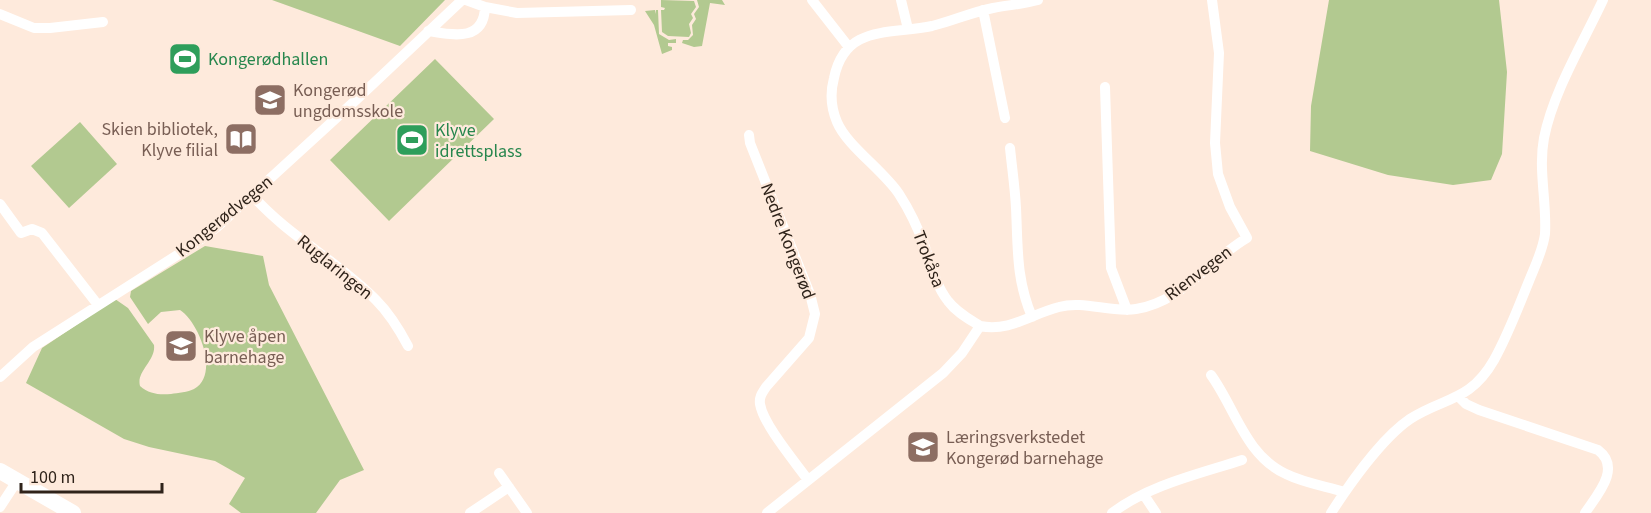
<svg xmlns="http://www.w3.org/2000/svg" width="1651" height="513" font-family="'Source Sans 3',sans-serif">
<style>
.green{fill:#b2c990}
.lines{fill:none;stroke-linecap:round;stroke-linejoin:round}
.street{stroke:#fff;stroke-width:10}
.secondary{stroke:#fff;stroke-width:16}
.labels{text-anchor:middle;stroke-width:4.5;stroke-linejoin:round;paint-order:stroke}
.leisure-label{font-size:18px;fill:#27864d;stroke:#feeadc;text-anchor:start}
.education-label{font-size:18px;fill:#785e54;stroke:#feeadc;text-anchor:start}
.street-label{font-size:18px;fill:#2f231a;stroke:#feeadc}
</style>
<rect width="100%" height="100%" fill="#feeadc"/>
<path class="green" d="M272,0H445L400,46Z
M661,0L694,1L696,7L691,14L693,18L689,24L691,33L689,37L668,36L662,32L661,10H664L665,8L661,7Z
M697,0H722L725,5L710,3L702,46L694,47L682,43L683,40H688L693,35L692,25L696,19L694,14L699,7Z
M1329,0H1499L1507,72L1502,154L1491,180L1453,185L1388,175L1310,151L1311,106Z
M655,10L656,14V10H658L659,34L669,40L676,39V43H668V46L672,47V50L662,54L654,25L645,11Z
M435,59L494,119L389,221L330,160Z
M80,122L117,164L69,208L31,166Z
M205,246L263,256L269,285L364,470L340,480L316,513H241L229,504L245,478L215,461L149,447L124,439L26,383L42,348L115,299L128,308L154,345C156,361 136,371 140,386C149,394 159,395 171,394C178,393 188,392 194,389C220,375 199,322 180,310L161,312L148,324L130,297L131,291Z"/>
<g class="lines">
<path class="street" d="M466,0L485,7L517,13L631,10
M812,0L848,46
M901,0L908,29
M983,10L1005,118
M0,14L34,28H50L103,22
M428,31C453,35 484,42 485,7
M1105,87L1111,268L1127,310
M749,135L750,143L810,294L815,314L809,338L766,387C762,393 759,397 760,404C763,424 795,462 808,480
M1010,148C1012,168 1015,188 1016,208C1018,248 1016,279 1032,317
M252,195C288,236 338,261 376,300C390,314 399,329 408,346
M0,204L21,233L32,229L42,233L98,305
M980,326C1010,332 1031,314 1059,307C1084,300 1110,313 1136,309C1182,302 1209,260 1247,238L1230,207L1218,174L1215,143L1219,53L1212,0
M1211,375C1235,408 1246,456 1286,474C1304,483 1325,486 1345,492
M0,377L33,347L193,245L217,227L357,99L462,0
M1459,397L1466,404L1479,410L1598,450C1622,468 1597,495 1585,513
M499,473L527,513
M1144,495L1156,513
M0,507L17,481
M470,513L509,487
M767,513L943,373L962,353L980,326C969,319 956,312 948,301C936,286 931,265 925,247C918,228 910,211 899,194C883,170 847,146 837,122C831,108 830,93 834,78C845,24 890,35 932,26C953,21 972,12 993,8C1008,5 1024,4 1038,0
M1112,513C1149,485 1199,474 1242,460
M1331,513C1349,485 1382,438 1410,419C1444,397 1470,402 1494,360C1508,335 1518,308 1529,281C1535,266 1543,250 1545,234C1547,202 1538,170 1544,138C1553,92 1583,43 1603,0"/>
<path class="secondary" d="M0,471L73,513"/>
</g>
<defs>
<symbol id="stadium-square" viewBox="-11 -11 22 22"><rect x="-9" y="-9" width="18" height="18" rx="4" fill="#2e9e5b" stroke="#feeadc"/><path d="M0-5a6.5 5 0 1 0 0 10a6.5 5 0 1 0 0-10ZM-3.5-1.8h7v3.6h-7Z" fill="#fff"/></symbol>
<symbol id="school-square" viewBox="-11 -11 22 22"><rect x="-9" y="-9" width="18" height="18" rx="4" fill="#8d6e63" stroke="#feeadc"/><path d="M0-5L7-2L0 1L-7-2ZM-4 1L0 2.5L4 1V4Q0 6-4 4Z" fill="#fff"/></symbol>
<symbol id="library-square" viewBox="-11 -11 22 22"><rect x="-9" y="-9" width="18" height="18" rx="4" fill="#8d6e63" stroke="#feeadc"/><path d="M-6-4Q-3-5.5-.7-3.5V5Q-3 3-6 4ZM6-4Q3-5.5 .7-3.5V5Q3 3 6 4Z" fill="#fff"/></symbol>
</defs>
<g fill-rule="evenodd">
<use href="#stadium-square" x="166" y="40" width="38" height="38"/>
<use href="#school-square" x="251" y="81" width="38" height="38"/>
<use href="#library-square" x="222" y="120" width="38" height="38"/>
<use href="#stadium-square" x="393" y="121" width="38" height="38"/>
<use href="#school-square" x="162" y="327" width="38" height="38"/>
<use href="#school-square" x="904" y="428" width="38" height="38"/>
</g>
<g class="labels">
<g class="leisure-label">
<text x="208" y="65">Kongerødhallen</text>
<text x="435" y="136">Klyve<tspan x="435" dy="21">idrettsplass</tspan></text>
</g>
<g class="education-label">
<text x="293" y="96">Kongerød<tspan x="293" dy="21">ungdomsskole</tspan></text>
<text x="218" y="135" text-anchor="end">Skien bibliotek,<tspan x="218" dy="21">Klyve filial</tspan></text>
<text x="204" y="342">Klyve åpen<tspan x="204" dy="21">barnehage</tspan></text>
<text x="946" y="443">Læringsverkstedet<tspan x="946" dy="21">Kongerød barnehage</tspan></text>
</g>
<g class="street-label">
<text transform="translate(224 216) rotate(-39)" y="6">Kongerødvegen</text>
<text transform="translate(788 241) rotate(69)" y="6">Nedre Kongerød</text>
<text transform="translate(929 259) rotate(69)" y="6">Trokåsa</text>
<text transform="translate(335 267) rotate(39)" y="6">Ruglaringen</text>
<text transform="translate(1198 273) rotate(-37)" y="6">Rienvegen</text>
</g>
</g>
<path d="M21 483v9h141v-9" fill="none" stroke="#2f231a" stroke-width="3"/>
<text x="30" y="483" font-size="18" fill="#2f231a" stroke="#feeadc" stroke-width="4.5" paint-order="stroke">100 m</text>
</svg>
